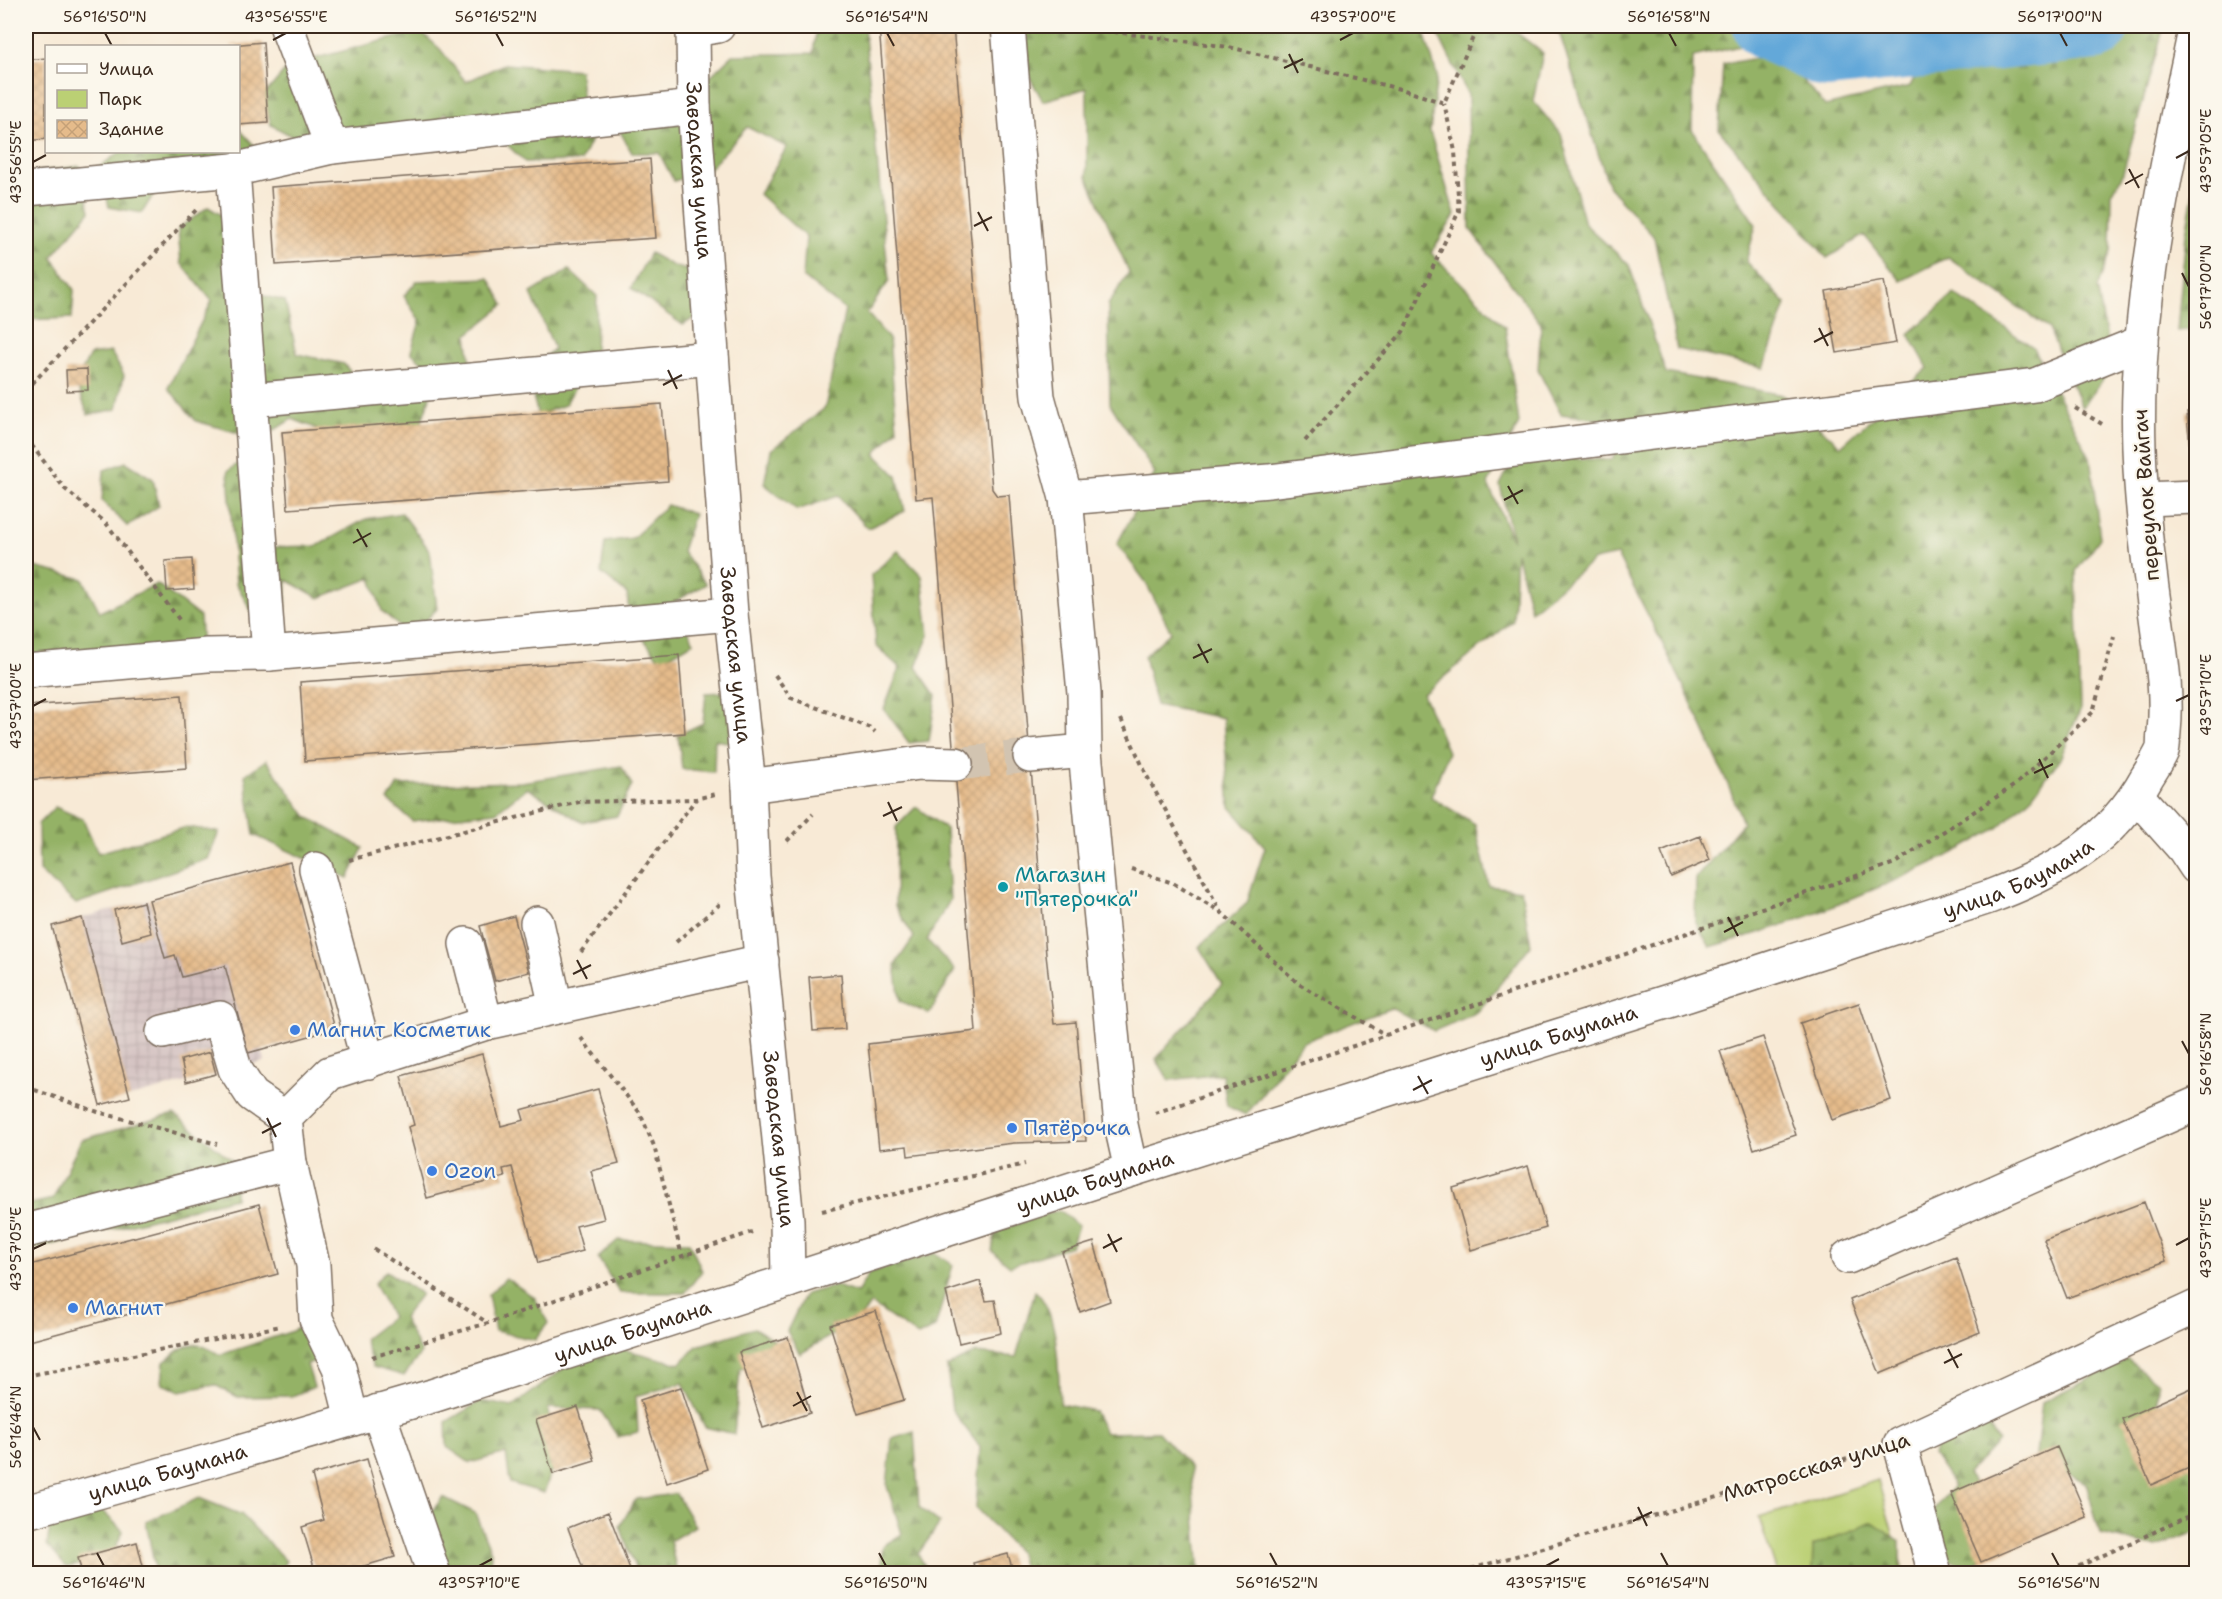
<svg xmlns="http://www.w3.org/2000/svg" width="2222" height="1599" font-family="'Shantell Sans',sans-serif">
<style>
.industrial{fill:url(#industrial-grid)}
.green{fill:#bbd074;stroke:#7b7d49;stroke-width:1.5}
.forest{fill:url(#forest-firs);stroke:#686e42;stroke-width:1.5}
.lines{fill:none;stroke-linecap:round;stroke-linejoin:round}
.river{stroke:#63a8d9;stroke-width:68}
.building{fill:url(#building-cross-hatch)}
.minor-tunnel{stroke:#d2c4b1;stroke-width:33;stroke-dasharray:33 16;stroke-linecap:butt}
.minor-casing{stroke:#7d6d5e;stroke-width:36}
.path{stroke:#7d6d5e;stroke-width:4;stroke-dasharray:4.5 4.5;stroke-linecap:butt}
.minor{stroke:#fff;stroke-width:33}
.ticks{fill:none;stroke:#3b2a1e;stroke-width:2}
.culture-dot{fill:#0f9aa8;stroke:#fbf7ec;stroke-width:2}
.shop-dot{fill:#3f7fe0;stroke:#fbf7ec;stroke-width:2}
.labels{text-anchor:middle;stroke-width:4.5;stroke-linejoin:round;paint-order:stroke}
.street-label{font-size:21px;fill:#3b2a1e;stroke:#fbf7ec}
.culture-label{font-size:21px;fill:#0d838f;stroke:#fbf7ec;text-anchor:start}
.shop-label{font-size:21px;fill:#366cbe;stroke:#fbf7ec;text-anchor:start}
.neatline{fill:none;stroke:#3b2a1e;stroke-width:2}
.ticks-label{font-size:15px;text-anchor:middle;fill:#3b2a1e}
</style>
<defs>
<pattern id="industrial-grid" width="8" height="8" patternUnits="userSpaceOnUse" patternTransform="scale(1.5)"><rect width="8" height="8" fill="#d2bfbf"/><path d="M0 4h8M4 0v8" fill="none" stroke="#b5a4a4"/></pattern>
<pattern id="forest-firs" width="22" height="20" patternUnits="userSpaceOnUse" patternTransform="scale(1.5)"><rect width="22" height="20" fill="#94b266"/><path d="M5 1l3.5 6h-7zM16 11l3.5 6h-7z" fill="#7a9153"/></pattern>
<pattern id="building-cross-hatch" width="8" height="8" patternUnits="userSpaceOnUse" patternTransform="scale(1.5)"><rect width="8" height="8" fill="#e5bb8b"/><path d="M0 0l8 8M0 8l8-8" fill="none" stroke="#c5a178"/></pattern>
</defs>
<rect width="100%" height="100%" fill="#fbf7ec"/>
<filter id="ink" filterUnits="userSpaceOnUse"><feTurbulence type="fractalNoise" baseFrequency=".0167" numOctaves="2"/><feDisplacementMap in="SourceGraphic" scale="12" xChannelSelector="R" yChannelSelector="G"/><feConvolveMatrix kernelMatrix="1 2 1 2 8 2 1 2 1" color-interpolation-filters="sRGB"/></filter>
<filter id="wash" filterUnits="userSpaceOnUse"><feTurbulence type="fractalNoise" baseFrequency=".008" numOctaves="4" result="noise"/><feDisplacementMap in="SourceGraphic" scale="24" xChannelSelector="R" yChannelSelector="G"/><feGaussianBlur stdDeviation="1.35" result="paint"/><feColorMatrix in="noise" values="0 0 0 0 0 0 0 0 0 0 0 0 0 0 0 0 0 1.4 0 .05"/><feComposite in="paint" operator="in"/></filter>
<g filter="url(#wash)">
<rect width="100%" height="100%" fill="#f8ead6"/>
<path class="industrial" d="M290,862L335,1029L262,1049L265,1061L100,1105L52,926Z"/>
<path class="green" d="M1878,1480L1904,1573H1777L1759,1518Z"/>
<path class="forest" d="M817,26H864L889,281L867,313L889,339L897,429L875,454L897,476L905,511L868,528L838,496L797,510L764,484L771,450L825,408L845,310L803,277L806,237L759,194L787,147L747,127L708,170L674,181L659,153H632L616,124L702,84L732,55L813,53Z
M1021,26H1422L1437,75L1430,132L1455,215L1431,253L1505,327L1519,423L1488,484L1513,541L1500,485L1514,458L1544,457L1612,460L1628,423L1561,414L1538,370L1541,324L1470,229L1468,95L1434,26H1508L1543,53L1533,101L1561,134L1585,224L1629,265L1666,373L1783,395L1841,446L1928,368L1909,334L1954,294L2033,347L2090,457L2100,538L2076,571L2080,710L2060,759L2032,796L1998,828L1954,853L1896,880L1817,913L1765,931L1710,947L1695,921L1696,878L1743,823C1708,730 1662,642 1617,555L1594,560L1531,611L1516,552L1513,621L1423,694L1448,752L1431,797L1475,824L1489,886L1521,890L1531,945L1477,1013L1434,1031L1391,1008L1303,1042L1246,1115L1227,1106L1222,1074L1169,1080L1156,1059L1222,984L1199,947L1247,903L1265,847L1230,807L1223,718L1156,705L1144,656L1171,632L1145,581L1117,544L1155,473L1110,404L1108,305L1129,272L1087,176V88L1043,101L1020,60Z
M1548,26H1759L1748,44L1693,57L1692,130L1756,225L1746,261L1786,304L1764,368L1677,349L1654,237L1609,187L1560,35Z
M1909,26H2164L2122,176L2112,193L2111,251L2097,288L2112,367L2082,408L2049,329L1948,257L1901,281L1864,235L1827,258L1719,130L1723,64L1780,54L1825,106L1910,86L1925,58Z
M420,31L440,49L466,82L504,64L580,70L582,103L598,125L581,161L525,162L499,137L465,135L445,112L427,137L303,142L271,125L264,95L290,65Z
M239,129L267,159L173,163L142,213L109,207L99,167L120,152H238Z
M80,166L90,211L52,257L74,290L72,318L26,320V202L35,172Z
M2196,177V329L2177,331L2186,234Z
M208,207L240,226L246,291L285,301L297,354L344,364L364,389L404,367L431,394L421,424L326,432L292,419L260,439L196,421L168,388L212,301L181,263L178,229Z
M650,253L673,266L716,278L711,307L683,325L631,288Z
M569,270L597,296L595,353L565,405L538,415L527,374L554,348L531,293Z
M489,278L504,305L467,335L472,371L448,386L411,352L420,321L404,296L417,281Z
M111,352L124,375L117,409L88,415L76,382L90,355Z
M247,457L273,547L317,546L366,519L402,513L430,551L437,609L410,636L382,611L371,578L319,598L287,580L284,639L270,645L236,583L228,471Z
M126,462L153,479L159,506L127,526L102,501L104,470Z
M667,505L694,514L682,551L706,584L674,602L694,642L661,661L630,622L627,594L601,573L605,542L633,538Z
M898,551L922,576L929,635L916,667L936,696L929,741L909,743L884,709L900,668L876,646L871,575Z
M26,565L83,579L100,612L157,584L200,617L202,648L26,673Z
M746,691L764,731L751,746L715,740L714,772L682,769L678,735L703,723L706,693Z
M266,760L307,817L363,848L348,878L254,835L245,775Z
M621,766L632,785L617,816L582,822L527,788L496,812L412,821L388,800L398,785L522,782Z
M55,807L83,819L98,853L187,827L219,832L208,859L76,904L39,871L38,824Z
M916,807L946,829L950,900L927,940L955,970L929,1014L900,1001L895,965L914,937L895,906L896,827Z
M174,1114L237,1164L235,1198L26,1251V1205L53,1199L81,1140Z
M1059,1210L1078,1226L1071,1246L1010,1266L992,1251L996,1231Z
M618,1240L689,1242L702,1271L685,1293H620L598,1258Z
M935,1253L953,1265L935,1328L918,1336L871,1304L859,1319L800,1354L787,1331L805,1294L836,1286L857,1293L869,1273Z
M386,1271L421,1294L403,1318L421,1353L404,1376L373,1367L364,1339L392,1317L374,1284Z
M506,1278L535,1298L548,1323L535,1340L495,1331L488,1295Z
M1035,1291C1060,1312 1058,1373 1060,1404L1094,1411L1105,1433L1158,1432L1191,1468L1200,1573H1024L1019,1553L976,1508L980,1447L952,1410L947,1367L975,1353L1016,1357Z
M316,1319L325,1357L307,1364L314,1387L292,1396L238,1397L215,1385L179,1391L162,1383L164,1362C188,1343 192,1337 220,1355L290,1332Z
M754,1328L774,1340L764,1360L740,1369L734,1434L705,1427L683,1383L636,1396L638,1432L618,1437L600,1410L548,1408L555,1460L544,1493L510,1483L506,1453L470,1463L447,1447L446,1422L481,1401L512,1407L570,1364L618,1348L680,1364L697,1346Z
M2127,1359L2158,1383L2153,1469L2196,1467V1532L2157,1547L2100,1534L2086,1483L2036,1455L2042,1402Z
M1983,1416L1998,1441L1967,1474L2002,1523L1973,1569L1945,1558L1928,1516L1954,1486L1933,1455L1940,1431Z
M914,1431L919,1507L940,1523L918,1554L929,1573H880L883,1546L902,1534L887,1486L892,1438Z
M676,1494L695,1526L670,1541L677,1573H637L620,1526L636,1499Z
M443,1497L475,1513L491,1552L490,1573H442L424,1522Z
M199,1498L242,1515L286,1561L278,1573H156L146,1522Z
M95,1504L123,1531L110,1560L66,1567L47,1545L51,1520Z
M1873,1522L1900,1541V1573H1812L1813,1546Z"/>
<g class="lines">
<path class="river" d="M1767,26L1827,54L2095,26"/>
</g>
<g id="blocks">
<path class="building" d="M879,26H953L992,489L997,496L1009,495L1046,955L1054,1024L1076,1022L1086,1141L1014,1143L908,1156L907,1146L879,1149L868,1044L976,1031L933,497L916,499Z
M263,42L268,123L238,125V46H231V45Z
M46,58V139L26,141V60Z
M650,159L656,238L276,265L271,187Z
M1884,281L1896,343L1837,353L1826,291Z
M87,369L88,390L67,391L66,370Z
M662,404L668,481L288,509L282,432Z
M2196,411V461L2191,462L2187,412Z
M192,559L194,589L167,591L165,561Z
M679,655L685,733L305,761L300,682Z
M182,695L187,768L26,780V706Z
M1700,836L1710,860L1671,877L1661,852Z
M290,862L335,1029L248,1053L225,966L182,977L175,955L165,958L149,900Z
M143,902L151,933L122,941L114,910Z
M514,916L529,972L495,981L480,926Z
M82,918L130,1097L100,1105L52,926Z
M841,974L845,1029L813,1031L809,977Z
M1859,1003L1891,1100L1832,1120L1800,1023Z
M1763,1037L1796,1135L1754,1149L1720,1051Z
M210,1052L216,1074L186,1082L181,1060Z
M482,1054L501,1126L524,1120L521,1110L598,1089L619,1164L591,1171L604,1219L576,1226L583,1251L538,1263L512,1167L503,1169L505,1177L427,1198L408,1127L414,1125L401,1076Z
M1528,1166L1546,1228L1471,1250L1453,1188Z
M2144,1202L2166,1261L2067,1298L2044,1240Z
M259,1204L278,1274L26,1342V1266Z
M1094,1242L1110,1301L1080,1312L1062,1252Z
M1956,1257L1980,1332L1880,1374L1850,1300Z
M980,1281L986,1301L995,1300L1001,1333L959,1343L946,1292Z
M876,1311L904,1400L858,1414L830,1325Z
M788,1337L810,1413L763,1428L739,1352Z
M2196,1386V1465L2151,1485L2122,1419Z
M681,1387L708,1469L667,1483L640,1400Z
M578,1407L595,1461L553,1474L536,1420Z
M2057,1447L2087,1517L1981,1562L1951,1493Z
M367,1459L395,1557L337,1574H316L302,1527L324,1520L312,1475Z
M608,1512L630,1569L618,1574H585L568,1528Z
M137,1542L145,1574H82L78,1558Z
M1008,1554L1014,1574H976L973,1563Z"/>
</g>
</g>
<g filter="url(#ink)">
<use href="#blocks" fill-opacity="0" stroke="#7d6d5e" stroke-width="1.5"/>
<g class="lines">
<path class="minor-tunnel" d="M956,764L1030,756"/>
<defs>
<g id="minor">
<path id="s1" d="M718,26L693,30L694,107L731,614L749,786L753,876L787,1220L788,1281"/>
<path d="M1008,26L1038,397L1066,498L1084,693L1085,751L1095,857L1121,1125L1131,1170"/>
<path d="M287,28L332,147"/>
<path d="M233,170L269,654"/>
<path d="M26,189L233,170L332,147L694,107"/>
<path d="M250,400L712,358"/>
<path d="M1066,498L1269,481L2035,385L2142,342"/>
<path d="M2143,499L2196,497"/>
<path d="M26,671L207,655L269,654L731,614"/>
<path d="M1030,756L1085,751"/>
<path d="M749,786L920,763L956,764"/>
<path d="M2137,796L2184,849L2196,867"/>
<path d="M316,869L368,1062"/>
<path d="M537,923L556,1007"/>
<path d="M466,944L486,1023"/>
<path d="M163,1032L220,1018L235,1069L252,1095L285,1118"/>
<path d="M26,1231L290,1163"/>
<path d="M1848,1257L2196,1104"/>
<path d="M378,1411L434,1574"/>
<path d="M352,1419L339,1367L316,1319L313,1265L290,1163L285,1118L330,1073L486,1023L762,961"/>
<path id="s2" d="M26,1512L209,1461L432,1396L1131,1170L1688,995L1989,897C2056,872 2112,841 2147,777C2152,769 2158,760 2162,751C2164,746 2163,738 2164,732C2168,693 2161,656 2156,617C2148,561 2141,504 2139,448C2134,306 2167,164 2196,26"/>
<path d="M1935,1574L1900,1444L2196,1307"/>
</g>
</defs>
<use href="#minor" class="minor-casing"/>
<path class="path" d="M1069,26L1229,47L1404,90L1444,103L1478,26
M26,390L196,210
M2075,408L2102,424
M26,438L65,489L106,523L181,622
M1305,441L1403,332L1459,211L1455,151L1444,103
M775,675L791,698L871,728L875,732
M1121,719L1148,778L1221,912
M787,841L813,814
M349,860L579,802L696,799L715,794
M1131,869L1173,883L1221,912L1299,984L1386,1035
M676,942L720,904
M581,952L696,799
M581,1038L640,1113L654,1146L682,1256
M26,1087L98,1112L217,1144
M1155,1113L1895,863L2015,785L2093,712L2114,636
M822,1211L1025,1164
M374,1249L488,1323
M372,1357L488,1323L752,1232
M26,1376L281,1326
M1454,1574L1865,1454
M2062,1574L2196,1513"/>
<use href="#minor" class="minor"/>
</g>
</g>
<path class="ticks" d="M105,33L112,46M496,33L503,46M887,33L894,46M1669,33L1676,46M2060,33L2067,46M273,40L286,33M1340,40L1353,33M1289,54L1298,73M1284,68L1303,59M2176,158L2189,151M33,162L46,155M2129,169L2139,188M2125,184L2143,174M978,212L988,231M974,226L992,217M2182,273L2189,287M1819,328L1828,346M1814,342L1833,332M668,370L677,389M663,385L682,375M1508,486L1518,504M1504,500L1523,490M357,529L367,547M353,543L371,533M1198,644L1208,663M1193,658L1212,649M2176,701L2189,695M33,706L46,699M2039,759L2048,778M2034,773L2053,764M888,802L897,821M883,816L902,807M1728,917L1738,936M1724,932L1743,922M577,960L587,979M573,974L591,965M2182,1041L2189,1054M1418,1076L1428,1094M1413,1090L1432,1080M267,1118L276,1137M262,1133L281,1123M1108,1234L1117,1252M2176,1245L2189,1238M1103,1248L1122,1238M33,1249L46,1243M1948,1349L1958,1368M1944,1363L1962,1354M797,1392L807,1411M793,1406L811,1396M33,1427L40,1440M1638,1507L1647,1526M1633,1521L1652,1512M97,1553L104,1566M879,1553L886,1566M1270,1553L1277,1566M1661,1553L1668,1566M2052,1553L2059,1566M479,1566L492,1559M1546,1566L1559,1559"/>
<circle class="culture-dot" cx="1003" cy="887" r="6"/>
<g class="shop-dot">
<circle cx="295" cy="1030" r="6"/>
<circle cx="1012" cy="1128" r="6"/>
<circle cx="432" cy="1171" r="6"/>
<circle cx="73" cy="1308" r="6"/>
</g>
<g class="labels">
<g class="street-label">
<text dy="7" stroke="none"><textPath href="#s1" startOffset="166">Заводская улица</textPath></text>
<text transform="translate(2146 495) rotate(-94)" y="7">переулок Вайгач</text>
<text dy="7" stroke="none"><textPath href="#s1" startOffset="652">Заводская улица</textPath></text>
<text dy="7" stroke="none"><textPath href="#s2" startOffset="2091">улица Баумана</textPath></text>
<text dy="7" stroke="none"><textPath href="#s2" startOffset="1605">улица Баумана</textPath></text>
<text dy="7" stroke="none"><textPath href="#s1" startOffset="1138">Заводская улица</textPath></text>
<text dy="7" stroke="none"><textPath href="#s2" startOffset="1119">улица Баумана</textPath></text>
<text dy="7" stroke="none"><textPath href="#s2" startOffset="633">улица Баумана</textPath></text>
<text transform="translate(1816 1467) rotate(-17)" y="7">Матросская улица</text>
<text dy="7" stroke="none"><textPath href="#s2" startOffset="147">улица Баумана</textPath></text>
</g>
<g class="culture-label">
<text x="1015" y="882">Магазин<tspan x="1015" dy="24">"Пятерочка"</tspan></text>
</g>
<g class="shop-label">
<text x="307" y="1037">Магнит Косметик</text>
<text x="1024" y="1135">Пятёрочка</text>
<text x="444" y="1178">Ozon</text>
<text x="85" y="1315">Магнит</text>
</g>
</g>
<rect width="2222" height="1599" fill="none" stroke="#fbf7ec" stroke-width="66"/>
<rect x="45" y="45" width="195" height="108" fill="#fbf7ec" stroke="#aea59a" stroke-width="1.5"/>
<rect x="57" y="64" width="30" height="9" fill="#ffffff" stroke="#aea59a" stroke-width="1.5"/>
<text x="99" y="75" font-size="18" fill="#3b2a1e">Улица</text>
<rect x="57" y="90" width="30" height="18" fill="#bbd074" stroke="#aea59a" stroke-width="1.5"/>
<text x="99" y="105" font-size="18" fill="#3b2a1e">Парк</text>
<rect x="57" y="120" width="30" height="18" fill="url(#building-cross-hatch)" stroke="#aea59a" stroke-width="1.5"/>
<text x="99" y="135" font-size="18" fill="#3b2a1e">Здание</text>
<rect x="33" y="33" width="2156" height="1533" class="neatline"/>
<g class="ticks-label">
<text x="105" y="22">56°16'50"N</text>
<text x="286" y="22">43°56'55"E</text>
<text x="496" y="22">56°16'52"N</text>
<text x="887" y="22">56°16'54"N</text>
<text x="1353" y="22">43°57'00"E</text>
<text x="1669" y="22">56°16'58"N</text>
<text x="2060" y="22">56°17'00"N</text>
<text transform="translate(2206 151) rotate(-90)" y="5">43°57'05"E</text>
<text transform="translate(16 162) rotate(-90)" y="5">43°56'55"E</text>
<text transform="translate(2206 287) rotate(-90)" y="5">56°17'00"N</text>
<text transform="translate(2206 695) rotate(-90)" y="5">43°57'10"E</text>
<text transform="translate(16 706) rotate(-90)" y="5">43°57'00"E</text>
<text transform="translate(2206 1054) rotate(-90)" y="5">56°16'58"N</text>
<text transform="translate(2206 1238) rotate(-90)" y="5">43°57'15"E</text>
<text transform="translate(16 1249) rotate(-90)" y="5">43°57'05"E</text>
<text transform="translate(16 1427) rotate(-90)" y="5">56°16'46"N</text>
<text x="104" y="1588">56°16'46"N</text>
<text x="479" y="1588">43°57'10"E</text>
<text x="886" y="1588">56°16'50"N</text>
<text x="1277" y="1588">56°16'52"N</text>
<text x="1546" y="1588">43°57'15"E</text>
<text x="1668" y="1588">56°16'54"N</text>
<text x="2059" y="1588">56°16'56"N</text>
</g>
</svg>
